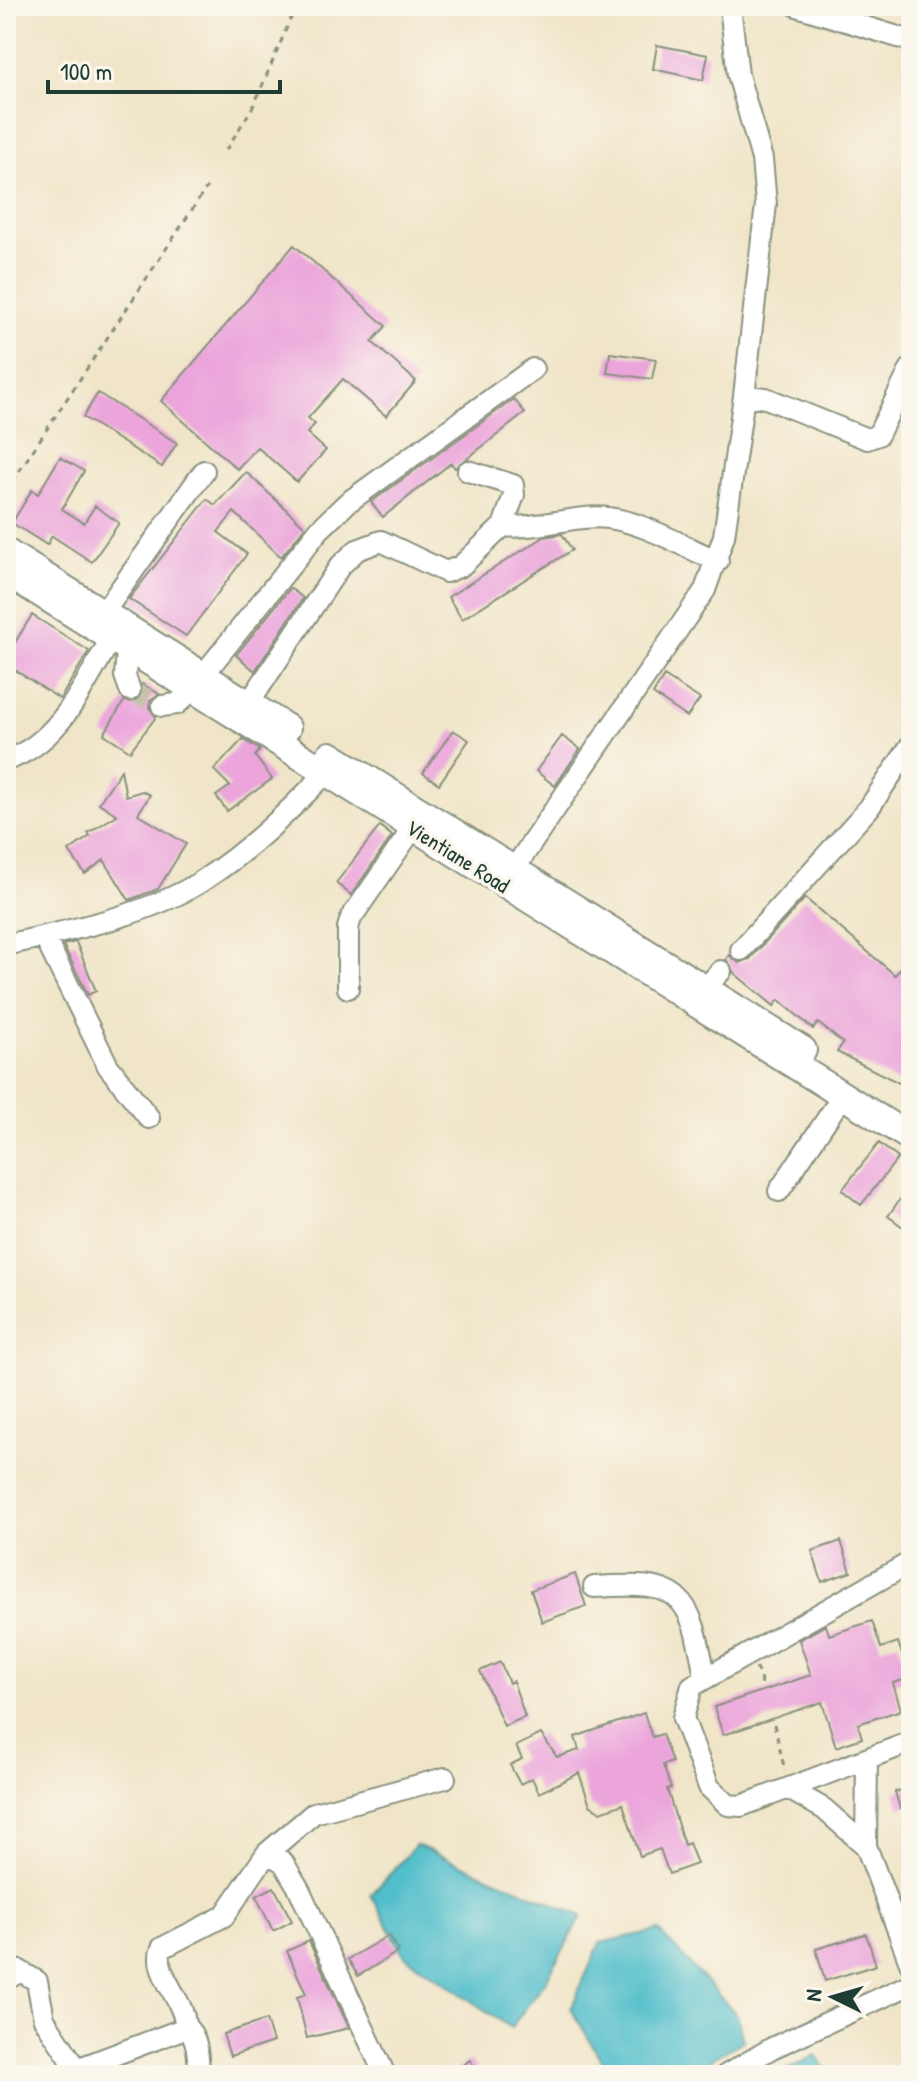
<svg xmlns="http://www.w3.org/2000/svg" width="917" height="2081" font-family="'Patrick Hand',sans-serif">
<style>
.water{fill:#51becb;stroke:#387e80;stroke-width:2}
.building{fill:#eba5db}
.lines{fill:none;stroke-linecap:round;stroke-linejoin:round}
.minor-tunnel{stroke:#c6c3aa;stroke-width:20;stroke-dasharray:20 10;stroke-linecap:butt}
.minor-casing{stroke:#88917e;stroke-width:24}
.major-casing{stroke:#88917e;stroke-width:30}
.path{stroke:#88917e;stroke-width:3;stroke-dasharray:6 6;stroke-linecap:butt}
.minor{stroke:#fff;stroke-width:20}
.major{stroke:#fff;stroke-width:26}
.labels{text-anchor:middle;stroke-width:7;stroke-linejoin:round;paint-order:stroke}
.street-label{font-size:22px;fill:#1f3d34;stroke:#fbf7ec}
</style>
<rect width="100%" height="100%" fill="#fbf7ec"/>
<filter id="ink" filterUnits="userSpaceOnUse"><feTurbulence type="fractalNoise" baseFrequency=".0125" numOctaves="2"/><feDisplacementMap in="SourceGraphic" scale="16" xChannelSelector="R" yChannelSelector="G"/><feConvolveMatrix kernelMatrix="1 2 1 2 8 2 1 2 1" color-interpolation-filters="sRGB"/></filter>
<filter id="wash" filterUnits="userSpaceOnUse"><feTurbulence type="fractalNoise" baseFrequency=".006" numOctaves="4" result="noise"/><feDisplacementMap in="SourceGraphic" scale="32" xChannelSelector="R" yChannelSelector="G"/><feGaussianBlur stdDeviation="1.8" result="paint"/><feColorMatrix in="noise" values="0 0 0 0 0 0 0 0 0 0 0 0 0 0 0 0 0 1.4 0 .05"/><feComposite in="paint" operator="in"/></filter>
<g filter="url(#wash)">
<rect width="100%" height="100%" fill="#f0e5c8"/>
<path class="water" d="M416,1845L582,1916L545,1982L511,2028L404,1955L371,1895Z
M658,1930L737,2015L743,2041L684,2075H649L602,2062L571,2008L600,1943Z
M816,2055L830,2075H777Z"/>
<g id="blocks">
<path class="building" d="M657,45L708,55L703,80L653,69Z
M294,245L386,326L372,342L416,381L386,416L343,379L308,418L315,424L307,433L326,450L297,482L257,447L237,469L161,401Z
M610,353L656,359L652,379L607,373Z
M98,393L177,443L162,467L83,417Z
M514,399L525,413L455,468L451,463L383,517L371,502Z
M60,457L84,471L62,509L84,523L95,506L119,523L92,562L52,536L47,545L12,523L32,490L38,494Z
M246,472L305,527L281,557L234,512L218,532L247,554L186,636L129,599L207,499L215,505Z
M562,534L572,550L462,619L448,597L544,537Z
M290,588L303,598L255,671L236,655Z
M32,615L89,651L60,699L6,664V657Z
M664,676L700,699L687,717L653,694Z
M142,684L159,694L150,700L149,707L156,717L130,751L104,734L124,701L134,702L140,698Z
M453,730L469,740L439,784L423,773Z
M562,736L580,749L555,786L536,771Z
M243,739L260,750L255,756L272,779L227,811L216,796L230,786L214,770Z
M121,770L126,796L142,791L150,795L138,814L186,844L158,889L129,900L104,860L85,874L69,851L90,836L88,833L117,815L99,803Z
M380,826L392,836L351,895L336,883Z
M805,898L895,975L911,955V1089L837,1052L843,1043L818,1023L813,1029L779,1000L774,1006L734,973L726,959L729,955L739,963L750,959Z
M76,942L96,991L88,995L63,945Z
M879,1143L898,1158L861,1205L842,1190Z
M911,1184V1233L888,1216Z
M841,1541L851,1572L822,1582L812,1551Z
M575,1574L586,1606L542,1622L531,1590Z
M872,1621L881,1648L898,1642L910,1678L893,1683L901,1710L858,1724L862,1738L836,1747L822,1702L723,1735L714,1707L811,1675L799,1640L826,1625L829,1635Z
M500,1662L509,1683L513,1681L525,1717L504,1726L480,1671Z
M644,1713L652,1737L662,1734L672,1762L663,1765L671,1788L667,1789L684,1845L689,1843L697,1864L669,1874L660,1849L640,1856L623,1804L601,1812L590,1805L579,1773L539,1793L532,1778L520,1784L510,1765L522,1759L516,1746L541,1734L557,1757L579,1750L575,1737Z
M911,1787V1804L900,1808L895,1792Z
M274,1887L292,1921L273,1931L256,1896Z
M866,1934L876,1965L825,1981L816,1949Z
M389,1935L399,1951L358,1976L348,1959Z
M309,1941L349,2028L307,2038L297,1997L306,1994L287,1951Z
M266,2020L273,2042L230,2056L223,2034Z
M470,2060L481,2075H450Z"/>
</g>
</g>
<g filter="url(#ink)">
<use href="#blocks" fill-opacity="0" stroke="#88917e" stroke-width="2"/>
<g class="lines">
<path class="minor-tunnel" d="M130,690L162,706"/>
<defs>
<path id="minor" d="M797,6L911,41
M744,396L766,398L867,439L878,435L911,368
M468,471L513,485L514,495L503,526
M104,612L204,471
M127,650L125,676L130,690
M204,674L319,530L347,503L533,369
M249,703L340,566L357,550L381,541L446,572L461,566L503,526C538,530 575,514 608,518C644,522 684,547 718,561
M162,706L177,704L192,690
M6,760C59,744 85,683 111,639
M505,882L705,590L724,536L744,396L766,204L762,159L738,75L730,6
M44,936L108,1066L149,1118
M6,945C67,931 149,915 202,881C249,851 287,813 326,773
M741,950L869,808L911,745
M706,987L721,971
M348,988V928L351,918L413,828
M779,1191L843,1095
M911,1562L692,1686L683,1718L709,1787L728,1805L741,1806L911,1742
M594,1587C681,1581 690,1591 705,1677
M867,1759L866,1846L911,1965
M789,1789L824,1809L866,1846
M267,1853L283,1862L299,1889L385,2075
M6,1980L20,1971L37,1981L44,2019L77,2069L180,2030L185,2026C186,2001 151,1972 162,1948L224,1916L267,1853L314,1813L445,1778
M185,2026C199,2037 198,2058 199,2075
M726,2075L772,2048L911,1984"/>
<path id="major" d="M6,552L287,728
M6,572L911,1138
M330,755L803,1050"/>
</defs>
<use href="#minor" class="minor-casing"/>
<use href="#major" class="major-casing"/>
<path class="path" d="M226,150L254,105L296,6
M6,491L207,187
M756,1667L763,1687
M774,1724L785,1771"/>
<use href="#minor" class="minor"/>
<use href="#major" class="major"/>
</g>
</g>
<g class="labels">
<g class="street-label">
<text transform="translate(458 856) rotate(32)" y="8">Vientiane Road</text>
</g>
</g>
<rect width="917" height="2081" fill="none" stroke="#fbf7ec" stroke-width="32"/>
<g transform="translate(833 1997) rotate(275)" stroke="#fbf7ec" stroke-width="6" paint-order="stroke">
<path d="M0-6L14 30L0 20L-14 30Z" fill="#1f3d34"/>
<text y="-12" font-size="22" font-weight="bold" text-anchor="middle" fill="#1f3d34">N</text>
</g>
<path d="M48 80v12h232v-12" fill="none" stroke="#1f3d34" stroke-width="4"/>
<text x="60" y="80" font-size="24" fill="#1f3d34" stroke="#fbf7ec" stroke-width="6" paint-order="stroke">100 m</text>
</svg>
